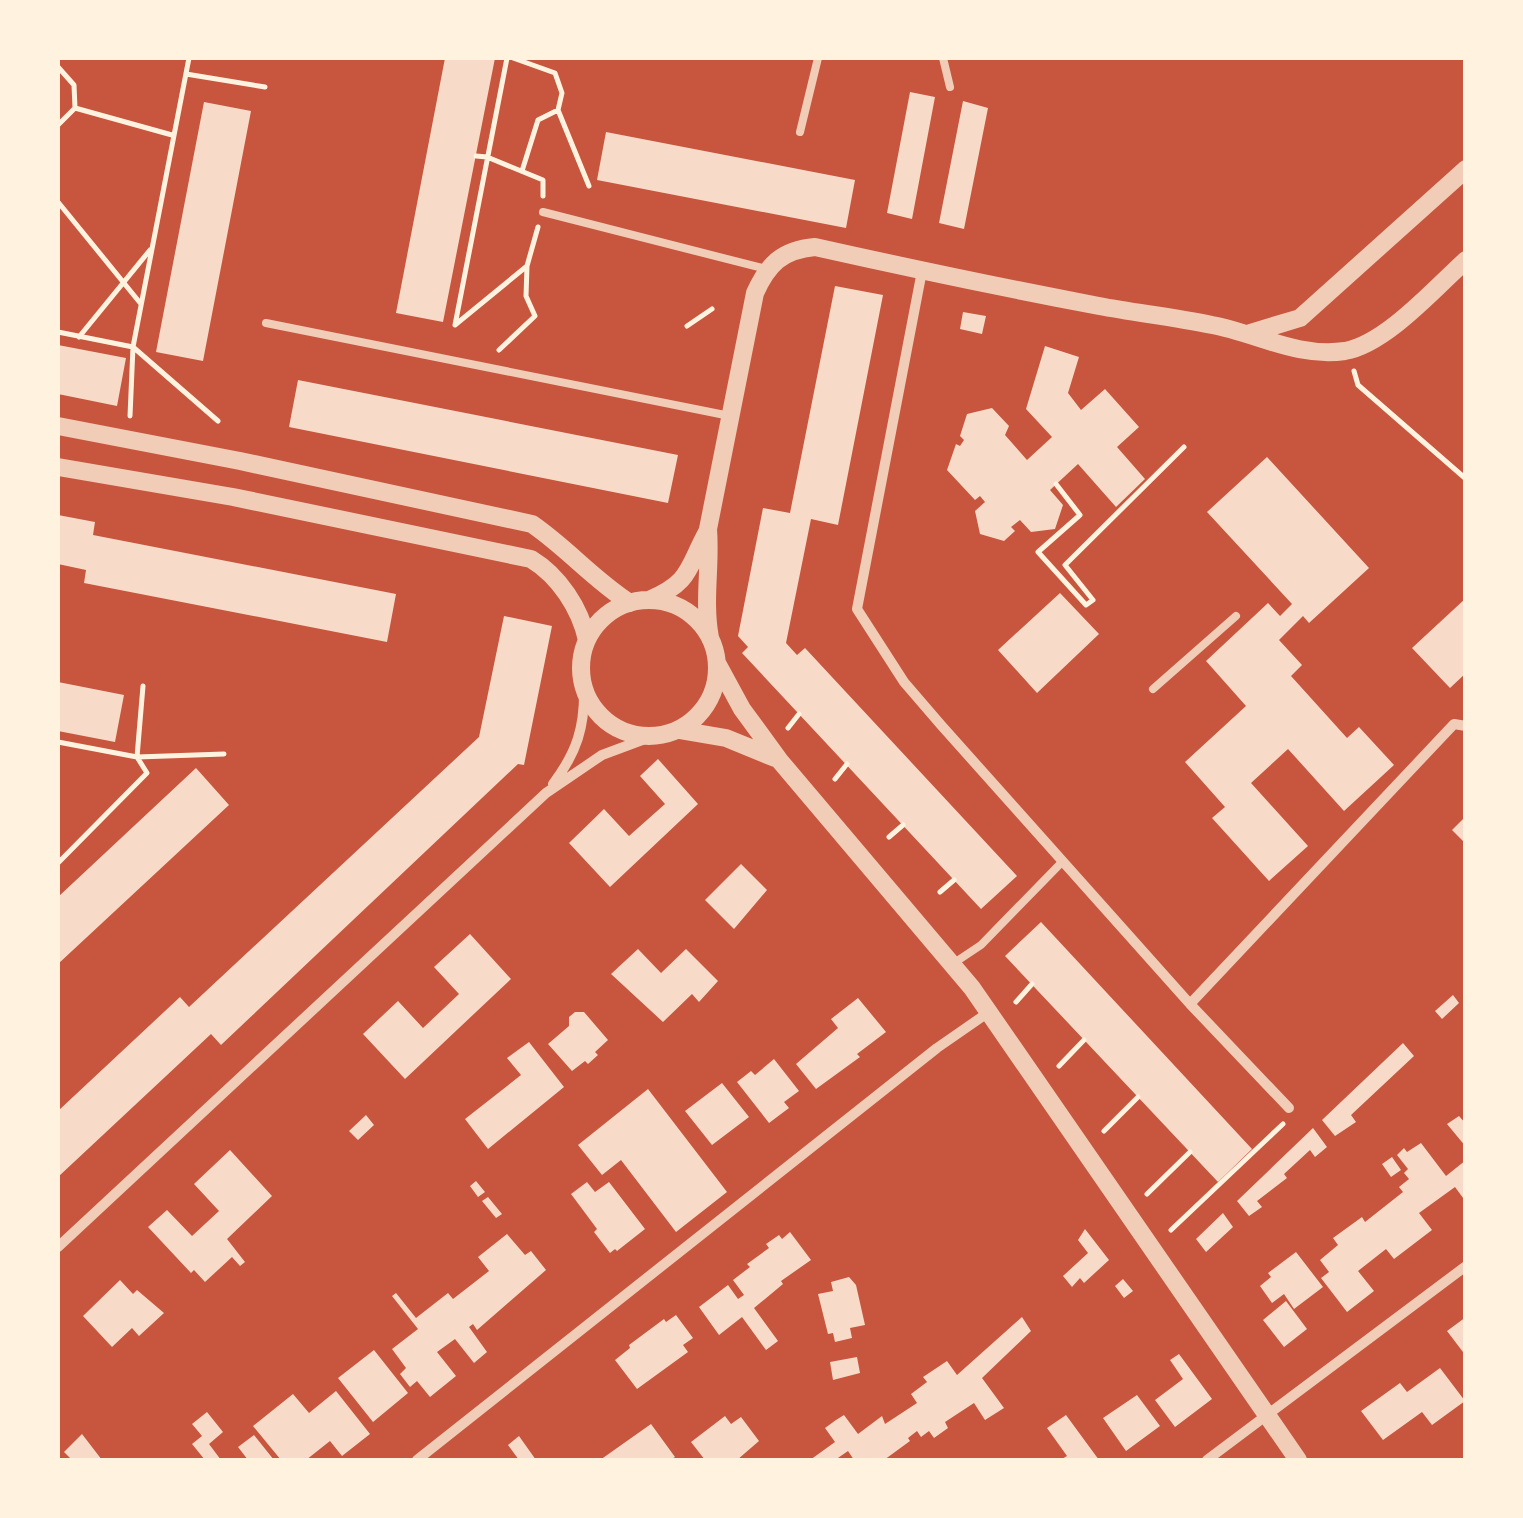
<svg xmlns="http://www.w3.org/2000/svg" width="1523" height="1518" font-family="'Times New Roman',serif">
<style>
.building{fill:#f7dbc8}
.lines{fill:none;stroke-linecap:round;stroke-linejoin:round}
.path{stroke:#fff3e0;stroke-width:5}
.service{stroke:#f1ccb7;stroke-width:8}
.minor{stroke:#f1ccb7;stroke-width:10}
.tertiary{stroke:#f1ccb7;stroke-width:18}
</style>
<rect width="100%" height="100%" fill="#c8553d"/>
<path class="building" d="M445,58H495L443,322L396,313Z
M910,92L935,97L912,219L887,213Z
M963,101L988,108L964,229L939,223Z
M204,102L251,111L203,361L156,352Z
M606,132L855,180L846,228L597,180Z
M835,286L883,295L838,525L811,519L786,643L797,655L805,648L1017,876L981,909L742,653L748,647L738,636L763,508L790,513Z
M963,312L986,316L982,334L960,329Z
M58,345L126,358L117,406L58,394Z
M1045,346L1079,357L1068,393L1081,410L1105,389L1139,427L1117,447L1145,479L1116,507L1078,464L1050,490L1063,505L1055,529L1031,532L1020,520L1011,527L1015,531L1004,541L980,534L975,511L985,502L980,496L975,500L947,470L956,444L960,446L964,440L960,436L967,414L992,408L1009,426L1005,435L1027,460L1052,437L1026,409Z
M298,380L678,455L668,503L289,427Z
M1267,457L1369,568L1309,623L1303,616L1279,640L1302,665L1291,676L1347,738L1359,727L1394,765L1344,811L1288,749L1251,783L1308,846L1269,881L1212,818L1225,807L1185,762L1246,706L1206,661L1268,603L1280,616L1292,604L1207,512Z
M58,515L95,522L93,535L396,594L387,642L84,583L86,570L58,564Z
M1060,593L1099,634L1037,693L998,650Z
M1466,598V673L1450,688L1412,648Z
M504,616L552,626L524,765L518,764L221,1045L211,1034L58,1177V1111L180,997L189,1007L479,737Z
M58,682L124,695L115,742L58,731Z
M658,759L698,804L610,887L569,843L604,809L629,836L665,804L640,776Z
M196,768L229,805L58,964V897Z
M1466,816V844L1452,830Z
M741,864L767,890L734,929L705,900Z
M1041,922L1252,1149L1218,1182L1005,956Z
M470,934L511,979L405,1079L363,1034L398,1001L423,1028L459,994L434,967Z
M638,949L661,973L686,949L718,981L699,1002L692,994L663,1022L611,974Z
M1453,995L1459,1003L1442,1019L1435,1011Z
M858,998L886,1032L857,1054L860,1057L816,1089L796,1064L838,1028L831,1019Z
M575,1012H584L608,1040L595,1052L598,1055L588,1064L585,1061L572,1071L548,1044L569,1026V1017Z
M529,1042L564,1087L488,1149L465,1119L521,1075L507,1058Z
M1403,1043L1414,1056L1351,1115L1356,1122L1335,1136L1322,1120Z
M774,1059L799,1091L784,1102L789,1108L769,1123L737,1082L751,1071L755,1075Z
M722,1083L749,1117L712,1145L685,1111Z
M648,1089L727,1192L676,1232L621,1160L602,1175L578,1145Z
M366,1115L374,1125L358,1140L349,1131Z
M1459,1116L1466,1124V1147L1447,1124Z
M1313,1128L1327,1147L1315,1157L1310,1150L1284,1174L1287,1178L1257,1201L1262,1207L1249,1216L1237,1201Z
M1421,1143L1446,1176L1466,1160V1202L1455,1187L1419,1213L1432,1230L1394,1259L1386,1249L1358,1271L1374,1291L1347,1312L1321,1278L1329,1272L1320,1260L1338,1245L1333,1238L1362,1217L1365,1222L1403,1192L1399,1187L1409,1179L1404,1173L1408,1169L1397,1155L1404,1148L1407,1152Z
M230,1150L272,1196L227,1239L245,1262L240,1266L232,1257L205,1282L194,1270L191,1273L148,1227L167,1210L192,1236L219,1211L194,1184Z
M1392,1157L1401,1170L1391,1177L1382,1164Z
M476,1181L485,1192L478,1197L470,1186Z
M587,1182L595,1192L609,1182L645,1229L617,1251L615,1249L610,1253L594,1232L597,1229L571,1194Z
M488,1197L502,1214L496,1218L482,1201Z
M1223,1213L1233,1227L1206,1252L1196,1239Z
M1085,1229L1109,1260L1084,1283L1080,1278L1072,1287L1063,1276L1088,1253L1078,1240Z
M790,1232L811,1260L781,1281L783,1284L754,1308L778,1341L766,1350L742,1317L719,1335L699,1307L728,1285L738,1299L744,1295L733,1280L750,1267L747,1264L769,1248L766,1244L779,1235L782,1239Z
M507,1234L525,1255L531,1251L546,1270L477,1330L473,1324L469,1327L487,1352L474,1363L455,1339L437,1352L456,1376L430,1397L417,1381L410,1387L400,1374L406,1368L392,1349L418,1329L392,1296L396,1293L416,1318L448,1293L453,1299L489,1271L478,1257Z
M1296,1252L1323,1287L1294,1309L1284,1294L1272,1303L1260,1286L1271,1277L1268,1273Z
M849,1277L856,1285L865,1325L850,1328L852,1338L835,1342L833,1333L828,1334L818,1294L833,1291L831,1282Z
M1123,1279L1133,1291L1124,1298L1115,1286Z
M120,1280L133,1294L137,1290L164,1313L139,1336L132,1328L112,1347L83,1316Z
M1286,1301L1307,1329L1284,1347L1263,1320Z
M676,1315L693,1338L683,1345L688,1352L637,1389L615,1360L630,1348L629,1345L664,1319L666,1322Z
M1022,1317L1031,1331L982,1378L1004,1408L985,1420L974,1403L945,1422L948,1428L934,1438L929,1431L921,1437L917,1431L908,1438L910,1441L884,1460H854L848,1451L835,1460H810L835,1442L825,1428L836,1420L844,1415L858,1434L882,1416L885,1424L917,1403L911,1394L927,1382L923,1377L947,1361L957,1375Z
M1466,1317V1356L1447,1331Z
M374,1350L408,1393L373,1422L338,1378Z
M1179,1354L1212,1399L1175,1427L1155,1400L1183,1379L1170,1360Z
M857,1357L860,1373L833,1380L830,1362Z
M1440,1368L1465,1401L1432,1425L1422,1412L1383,1440L1361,1411L1400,1383L1407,1392Z
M336,1391L370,1434L342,1456L330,1441L306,1460H281L253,1426L293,1394L309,1413Z
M1137,1395L1160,1426L1126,1451L1103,1418Z
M207,1412L223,1432L209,1444L221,1460H205L192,1444L202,1436L192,1424Z
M1066,1415L1099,1460H1060L1067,1456L1047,1428Z
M725,1416L731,1424L741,1417L759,1441L737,1460H705L691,1442Z
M651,1424L675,1457L670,1460H600Z
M82,1434L102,1460H72L64,1452Z
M254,1435L274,1460H248L238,1447Z
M519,1436L536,1460H519L508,1445Z"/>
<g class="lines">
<path class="path" d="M507,58L455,325L527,266L538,227
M513,58L555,73L562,93L558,110L589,186
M58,67L74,85L75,108L58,125
M186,74L265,87
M75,108L172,135
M476,156L487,157L543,180V196
M522,171L538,120L558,110
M58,202L141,304
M687,326L712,309
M58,332L133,347L218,421
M79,337L150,250
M499,350L535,316L526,296L527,266
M1354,371L1358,385L1466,479
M130,416L133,347L189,58
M1056,484L1080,515L1038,552L1086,605L1093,600L1065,565L1184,447
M788,728L799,714
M58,742L137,757L224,754
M835,779L847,764
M889,837L903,825
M58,863L147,773L137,757L143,686
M940,892L954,880
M1016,1002L1032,984
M1059,1066L1084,1040
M1104,1131L1138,1097
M1147,1194L1190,1152
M1171,1230L1283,1124"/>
<path class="service" d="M943,58L950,87
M800,132L818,58
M543,212L766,269
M266,323L730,416
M1153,689L1236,616
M954,963L981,945L1062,862"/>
<path class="minor" d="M922,271L857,609L904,682L941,725L1190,1004L1289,1108
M553,784C577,752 585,727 584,687
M1190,1004L1454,724L1466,726
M58,1247L546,793L602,755L653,736
M417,1460L937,1048L989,1012
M1207,1460L1466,1266"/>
<path class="tertiary" d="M1250,333L1300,318L1466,169
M58,426L240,461L532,524C567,548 594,580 630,603
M58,467L233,497L531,559C559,576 580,608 587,640
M649,600C691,582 687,569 707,532
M581 668a68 68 0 1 1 136 0a68 68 0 1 1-136 0Z
M710,638C703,600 711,566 708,529L755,293C768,264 782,250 815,247C909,268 1004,288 1099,306C1136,313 1174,317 1212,325C1256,333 1297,358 1345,351C1386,344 1436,287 1466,260
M717,663L742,709L780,761L972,988L1298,1460
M679,730L726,738L775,758"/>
</g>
<rect width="1523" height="1518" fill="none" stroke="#fff3e0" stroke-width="120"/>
</svg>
